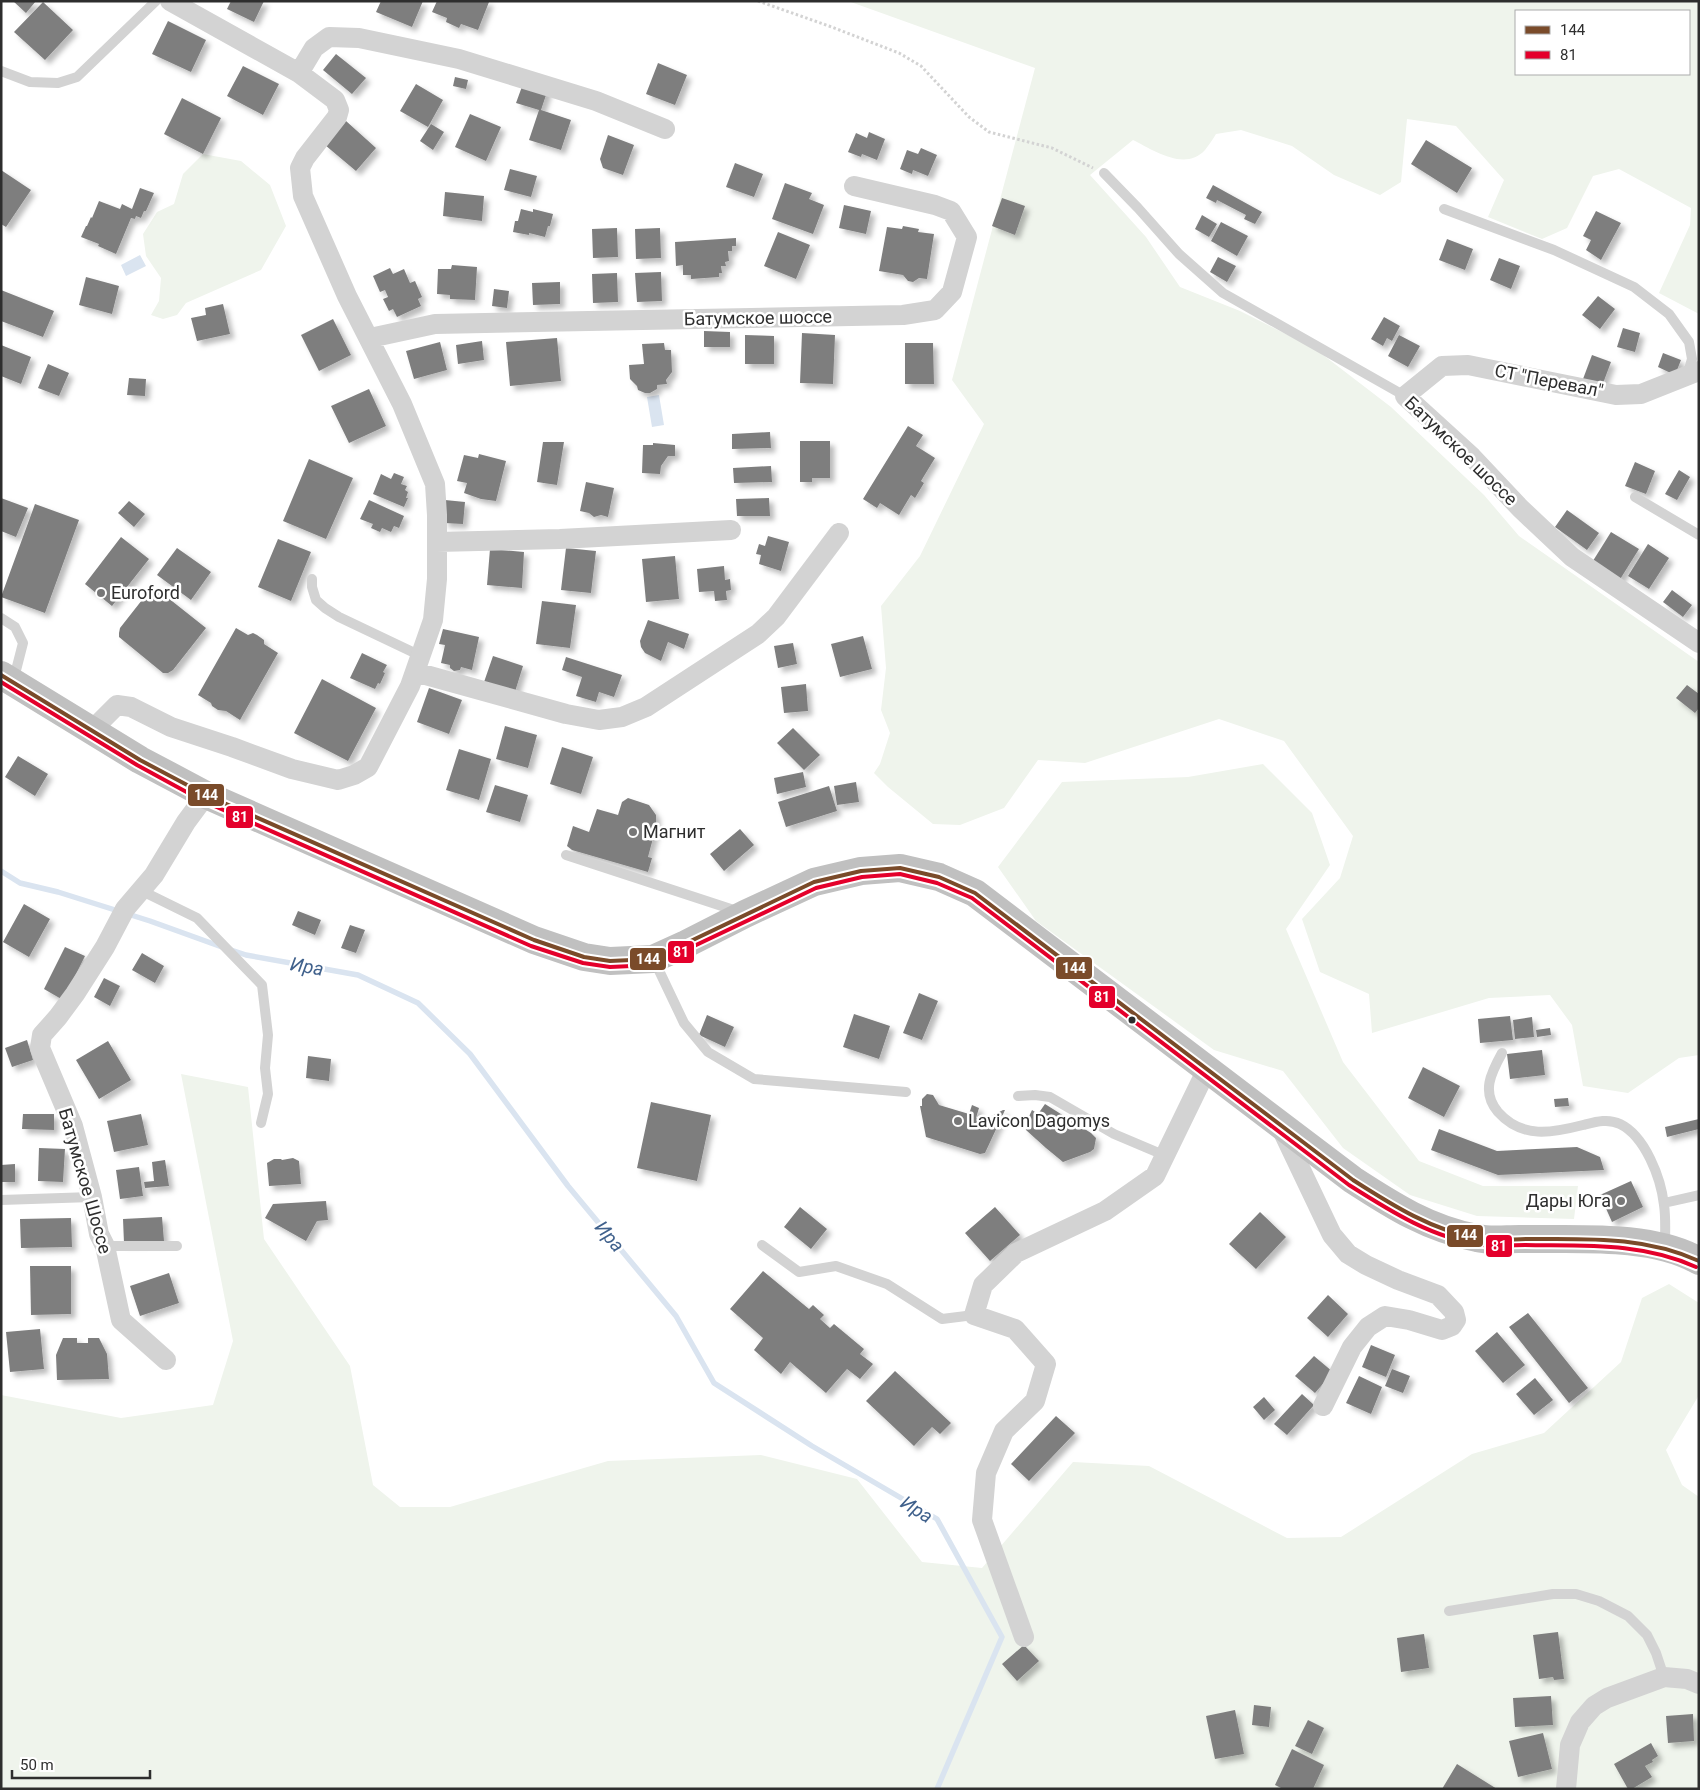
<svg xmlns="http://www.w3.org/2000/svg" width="1700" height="1790" font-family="Roboto,sans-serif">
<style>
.green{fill:#eff4ec;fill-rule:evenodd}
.water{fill:#dae4f0}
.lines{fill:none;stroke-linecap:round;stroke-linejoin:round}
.stream{stroke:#dae4f0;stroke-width:5.5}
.building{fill:#7e7e7e;filter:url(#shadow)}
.path{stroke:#d3d3d3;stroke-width:3;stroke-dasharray:2.5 2.5;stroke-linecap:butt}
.lane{stroke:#d3d3d3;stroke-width:10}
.street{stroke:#d3d3d3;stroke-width:20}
.highway{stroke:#c0c0c0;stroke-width:28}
.bus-1-casing{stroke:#fff;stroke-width:8}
.bus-2-casing{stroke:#fff;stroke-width:8}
.bus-1{stroke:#7a4b2a;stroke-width:4}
.bus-2{stroke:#e4002b;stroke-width:4}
.poi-dot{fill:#777;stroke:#fff;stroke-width:2}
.bus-dot{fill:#2e2e2e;stroke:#fff;stroke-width:2}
.labels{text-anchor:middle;stroke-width:5;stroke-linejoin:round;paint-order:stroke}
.street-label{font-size:18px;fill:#2e2e2e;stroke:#fff}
.poi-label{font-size:18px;fill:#2e2e2e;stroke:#fff;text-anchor:start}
.water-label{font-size:19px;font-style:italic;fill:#40618c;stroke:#fff}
.line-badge{stroke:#fff;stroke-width:2}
.badge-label{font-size:14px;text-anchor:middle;font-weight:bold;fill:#fff}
</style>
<defs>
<filter id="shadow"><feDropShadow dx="4.5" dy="4.5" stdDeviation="2.5" flood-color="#0004"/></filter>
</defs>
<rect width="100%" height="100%" fill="#fff"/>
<path class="green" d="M848,1H1699V314L1659,293L1690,225L1691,208L1619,169L1593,176L1567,228L1542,239L1488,217L1504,180L1456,126L1407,119L1401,182L1380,195L1334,175L1292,146L1241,130L1216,134C1213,139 1209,145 1205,150C1185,172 1153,150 1133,140L1090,175L1146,237L1180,287L1240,311L1314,348L1391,407L1484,495L1519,536L1699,662V1055L1679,1058L1628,1093L1583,1086L1572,1025L1550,995L1489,998L1372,1033L1369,994L1320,972L1302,919L1340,878L1353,836L1284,741L1219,719L1085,763L1038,760L1004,808L960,825L933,824L888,787L874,773L880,764L890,733L881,710L886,668L881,606L920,556L984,424L952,380L1035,68ZM1516,11H1689V74H1516Z
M203,154L241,161L270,185L286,226L261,270L186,303L177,315L163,319L151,315L159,301L161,278L146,256L143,234L157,212L174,204L183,174Z
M1263,764L1312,813L1330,865L1286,929L1343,1062L1419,1161L1483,1186H1578L1574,1219L1477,1216L1410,1195L1343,1148L1283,1071L1214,1050L1036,921L998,867L1062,782L1188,777Z
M181,1074L248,1087L264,1239L350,1366L373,1485L400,1507H450L608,1461L761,1455L857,1479L922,1562L982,1568L1073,1462L1149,1466L1287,1538L1341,1537L1472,1454L1544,1433L1621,1362L1642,1298L1669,1284L1699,1303V1395L1666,1450L1682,1485L1699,1497V1789H1V1395L121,1418L213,1405L233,1341Z"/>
<path class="water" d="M140,255L146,266L126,276L121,265Z
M659,395L664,425L652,427L647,397Z"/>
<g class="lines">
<path class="stream" d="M1,871L20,883L58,892L150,921L222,947
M231,950L246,955L358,975L418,1003L470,1054L568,1186L676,1316L714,1383L812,1446L937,1519L1002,1637L937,1789"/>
</g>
<path class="building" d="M13,1H36L26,13Z
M231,1H264L254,22L227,9Z
M381,1H423L412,27L376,12Z
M437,1H488L489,2L478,30L461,24L459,28L446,22L447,18L432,12Z
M43,2L73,30L45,60L14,32Z
M168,21L206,40L191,72L152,54Z
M336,54L366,78L352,94L323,70Z
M658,63L687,75L675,105L646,94Z
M243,66L279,84L263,115L227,96Z
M455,77L468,80L466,89L453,86Z
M524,81L548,89L541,110L571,120L561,150L529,140L539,110L516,103Z
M416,84L443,100L428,127L400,111Z
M182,98L221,118L203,154L164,134Z
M470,114L501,127L486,161L455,147Z
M346,121L376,148L356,171L325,145Z
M431,124L444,132L433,150L420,141Z
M869,132L885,139L877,160L862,154L861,157L848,152L856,133L867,138Z
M608,135L634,145L623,175L603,168L600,159Z
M1426,140L1472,168L1457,193L1411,164Z
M921,148L937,155L928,176L913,170L912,174L900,169L907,150L918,154Z
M735,163L763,174L754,197L726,187Z
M510,169L537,176L531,197L504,190Z
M1,170L31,190L6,227L1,224Z
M785,183L812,193L809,199L824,205L813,234L772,219Z
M1213,185L1262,212L1255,224L1244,219L1246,215L1217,200L1216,203L1206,198Z
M140,188L154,193L146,211H144L141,218L136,216L135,219L131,218L116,254L98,246L99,244L81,237L86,226H87L91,217L92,218L99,201L120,209L122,204L132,209Z
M445,192L484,196L482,221L443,216Z
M1002,198L1025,206L1015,235L992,226Z
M844,205L871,211L866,234L839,228Z
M521,209L533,212V209L553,214L550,226H548L545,237L529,233V235L513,232L515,221H518Z
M1596,211L1621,223L1601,260L1586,250L1591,240L1583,236Z
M1202,215L1217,224L1209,237L1195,229Z
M1221,222L1248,236L1237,256L1211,241Z
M903,226L919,229L918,232L934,234L927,279L919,278L913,282L908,281L903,275L879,271L887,227L902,229Z
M617,228L618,257L593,258L592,229Z
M660,228L661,258L636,259L635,229Z
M778,232L810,245L796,279L764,266Z
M736,238V246H732V251H728L729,261L725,262L726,266H721L722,273H719V277L691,279V275H683V265L676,266L675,242Z
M1447,239L1473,249L1465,270L1439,260Z
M1218,257L1236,266L1227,282L1210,272Z
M1499,258L1520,266L1511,289L1490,280Z
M452,265L477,267L475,300L450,299V295L437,294L438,269H451Z
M390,268L393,274L404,269L410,283L415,281L422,297L418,299L421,306L397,317L393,309L389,311L383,299L388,297L385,290L380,292L373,276Z
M661,272L662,301L637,302L635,273Z
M617,273L618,302L593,303L592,274Z
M86,277L119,286L112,314L79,305Z
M560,282V304L533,305L532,283Z
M494,289L509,291L507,308L492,306Z
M1,290L54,311L43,337L1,321Z
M1598,296L1615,309L1600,329L1582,315Z
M223,304L230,334L197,341L191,318L206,315L205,308Z
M1384,317L1400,326L1392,341L1387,338L1383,346L1371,339Z
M333,319L351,355L319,371L301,335Z
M1623,328L1640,333L1635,352L1617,347Z
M704,331L730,332V347H704Z
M802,333L835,335L833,384L800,383Z
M745,335L774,336V364H745Z
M1399,335L1420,346L1408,367L1388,356Z
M557,338L561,381L510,386L506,342Z
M482,341L484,360L458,364L456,345Z
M440,342L447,370L414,379L406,351Z
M664,343L665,350H671L672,372L666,380L667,384L657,385V389L650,393H645L638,390L637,386L630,379L629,365L644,364L642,344Z
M905,343H933L934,384H905Z
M1,345L31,357L21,384L1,376Z
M1663,353L1681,360L1675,375L1658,367Z
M1592,355L1611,362L1602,386L1583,379Z
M48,364L69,373L59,396L38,388Z
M129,378L146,379L145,396L127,395Z
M369,389L386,426L349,443L331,406Z
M908,426L923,435L916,446L935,458L921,481L924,483L915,498L911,495L899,515L880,503L877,508L863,499Z
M770,432L771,448L732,449V434Z
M800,441H830V478H812V482H800Z
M543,442H564L557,485L537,482Z
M653,443L675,445V456H668L661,466L660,474L642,473L643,445H653Z
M479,454L506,461L496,501L481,499L464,493L467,483L457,481L464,455L478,458Z
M309,459L353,478L326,539L283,521Z
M1635,462L1655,471L1646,494L1625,486Z
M771,466L772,482L734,483L733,468Z
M1679,470L1690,477L1677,500L1665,494Z
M394,473L404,477L401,484L407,486L405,490L408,492L406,498H408L404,507L373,494L381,474L391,479Z
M586,482L614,488L608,517L601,515L594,517L589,513L580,511Z
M1,498L28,508L16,537L1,531Z
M769,498L770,516H737L736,499Z
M369,500L404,516L399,528L394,526L391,532L382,528L380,532L371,528L373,524L360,519Z
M445,500L465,502L463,524L444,523Z
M129,501L145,514L134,527L118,513Z
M35,504L79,520L45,613L1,597Z
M1567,510L1599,533L1587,550L1555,527Z
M1611,532L1639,549L1619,581L1591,564Z
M768,536L789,542L781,571L759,564L761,555L756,554L759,544L765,546Z
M121,537L149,559L112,606L85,584Z
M278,539L311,552L291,601L258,587Z
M1648,544L1669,558L1649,589L1628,576Z
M177,548L211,572L191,600L157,575Z
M566,548L596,551L591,593L561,590Z
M490,549L524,552L522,588L487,585Z
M675,556L679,599L646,602L642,559Z
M724,566L725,580L730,579L731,590L726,591L727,600L715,601L714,591L699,592L697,569Z
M153,586L206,628L173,670L168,673H163L119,637V633L120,628Z
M1672,590L1692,605L1683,617L1663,602Z
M542,601L576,605L570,648L536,644Z
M648,620L689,634L684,649L668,642L661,661L645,653L641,647L640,641Z
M236,628L248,635L253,633L257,635L264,640V644L278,653L240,720L226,711L218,710L212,706L211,703L198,695Z
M443,629L479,637L472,670L461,667L460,670L454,671L450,668V665L441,663L445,645L439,644Z
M863,636L872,669L840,677L831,644Z
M793,643L797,664L778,668L774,646Z
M362,653L387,665L383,672L385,673L380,684L378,683L375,689L350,678Z
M493,656L523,666L514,695L483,685Z
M566,657L622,675L614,697L599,692L596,702L576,696L582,677L562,670Z
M322,679L376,708L348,761L294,733Z
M806,684L808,711L784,713L781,687Z
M1687,685L1699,694V708L1695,713L1676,698Z
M429,688L462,700L449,734L417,722Z
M505,726L537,735L528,768L496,759Z
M793,728L820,755L804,770L777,743Z
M562,747L593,757L581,794L550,784Z
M459,749L491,759L479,800L446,790Z
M18,756L48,774L35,796L5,777Z
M803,772L806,787L777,794L774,778Z
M856,782L859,802L837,805L834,786Z
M495,785L528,795L520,822L486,812Z
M829,786L837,811L786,827L778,802Z
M628,798L649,805L656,815V827L648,857L652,858L648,872L572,850L567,846L573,826L589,832L597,809L618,815L622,802Z
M740,829L754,845L724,871L710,854Z
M24,904L50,919L29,957L3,942Z
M298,911L321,920L315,935L292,925Z
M350,925L365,930L356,953L341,948Z
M65,947L85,956L63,1000L44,989Z
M142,953L164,966L155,983L132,970Z
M104,978L120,986L110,1006L94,997Z
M919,993L938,1001L922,1040L903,1033Z
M854,1014L890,1026L879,1059L843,1047Z
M707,1015L734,1027L725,1047L699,1035Z
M1510,1016L1513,1040L1480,1043L1478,1019Z
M1532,1017L1534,1037L1515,1039L1513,1020Z
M1550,1028L1551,1035L1537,1037L1536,1030Z
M27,1040L33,1060L12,1067L5,1048Z
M108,1041L131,1080L99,1099L76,1060Z
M1542,1050L1545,1075L1510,1079L1507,1054Z
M308,1056L331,1059L329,1081L306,1078Z
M1423,1067L1460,1086L1444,1117L1408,1098Z
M927,1094L933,1095L939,1105L969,1114L972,1105L979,1108L976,1118L984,1120L1003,1110H1005L985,1153L980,1154L926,1137L920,1106H922V1099Z
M1568,1098L1569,1106L1555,1107L1554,1099Z
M651,1102L711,1115L697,1181L637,1168Z
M1045,1104L1091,1133L1096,1138L1094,1149L1090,1152L1063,1162L1046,1148L1026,1130L1025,1125L1032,1110L1038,1114Z
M23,1114H54V1130L22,1129Z
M141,1114L148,1145L114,1152L107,1121Z
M1699,1119V1129L1667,1137L1665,1127Z
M1439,1129L1497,1151L1577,1147L1600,1157L1604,1170L1498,1175L1431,1150Z
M39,1148L65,1149L63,1182L38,1181Z
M293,1158L299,1161L301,1184L269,1186L267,1163L274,1159H281L282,1160Z
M165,1160L169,1186L145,1188L144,1182L154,1181L152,1162Z
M15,1164V1182H1V1165Z
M139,1167L143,1196L120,1199L116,1170Z
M1631,1181L1643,1207L1612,1222L1600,1195Z
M326,1201L328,1220L317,1221L306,1241L265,1218L273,1204Z
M800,1207L827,1229L811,1249L784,1227Z
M995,1207L1020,1235L990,1261L965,1233Z
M1260,1212L1286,1237L1256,1269L1229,1244Z
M162,1217L164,1241L124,1243L123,1219Z
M71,1218L72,1247L21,1248L20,1219Z
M30,1266H71V1314L31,1315Z
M763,1271L809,1309L813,1305L824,1315L820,1319L830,1328L834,1324L864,1349L860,1354L873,1364L860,1379L847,1369L826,1393L790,1362L781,1374L754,1350L763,1338L730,1309Z
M169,1273L179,1303L140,1316L130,1286Z
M1328,1295L1348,1314L1328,1337L1307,1318Z
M1528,1313L1588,1388L1569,1403L1509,1327Z
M40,1329L44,1369L10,1372L6,1332Z
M1497,1332L1525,1365L1503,1383L1475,1351Z
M63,1338H77V1343H88V1338H99L107,1354L109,1379L57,1380L56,1355Z
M1371,1345L1395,1355L1386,1377L1362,1367Z
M1314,1356L1333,1372L1315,1393L1295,1376Z
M1392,1369L1410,1376L1403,1393L1385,1386Z
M895,1371L951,1423L940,1434L932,1427L914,1446L866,1401Z
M1359,1376L1382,1387L1371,1414L1346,1403Z
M1535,1378L1553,1400L1534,1415L1516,1394Z
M1302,1394L1314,1405L1287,1435L1274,1424Z
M1264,1397L1275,1410L1264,1420L1253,1407Z
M1056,1416L1075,1433L1029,1481L1011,1464Z
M1558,1632L1564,1679L1554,1680L1553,1677L1539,1679L1533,1635Z
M1424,1634L1429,1668L1401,1672L1397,1638Z
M1024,1645L1039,1661L1017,1681L1002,1664Z
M1551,1696L1553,1725L1515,1727L1513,1698Z
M1254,1705L1271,1707L1269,1727L1252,1725Z
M1235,1710L1244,1754L1215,1759L1206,1716Z
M1693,1714L1694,1741L1668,1743L1666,1716Z
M1308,1720L1324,1728L1312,1754L1295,1746Z
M1543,1733L1552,1769L1518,1777L1509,1741Z
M1651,1743L1658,1756L1652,1760L1653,1762L1645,1766L1652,1777L1632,1789H1628L1614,1764Z
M1292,1749L1324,1765L1313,1789H1283L1275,1785Z
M1457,1764L1497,1789H1442Z"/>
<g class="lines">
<path class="path" d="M758,1L829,26L899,53L921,66L969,117L989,132L1052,148L1093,168"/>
<path class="lane" d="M1,71L30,82L58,83L77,77L156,1
M1104,173L1138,208L1179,254L1223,293L1405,396
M1444,209L1554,250L1634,287L1669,314L1689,342L1692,359L1687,376
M1635,497L1699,535
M312,579V587L316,600L325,608L339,617L421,656
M1,618L15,627L23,643L13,682
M566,855L740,912
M140,890L197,918L262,985L268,1035L265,1068L268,1094L261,1123
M654,960L684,1023L708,1052L754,1079L906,1092
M1502,1053C1491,1073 1481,1092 1498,1112C1522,1139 1552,1133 1583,1125C1595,1122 1608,1118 1620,1124C1645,1136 1661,1178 1664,1205C1666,1218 1665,1233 1665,1246
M1018,1096L1035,1095L1050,1097L1114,1134L1166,1156
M1,1200L92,1197
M1664,1203L1699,1195
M762,1245L799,1272L836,1266L887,1284L942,1319L974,1315
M105,1246H177
M1449,1611L1553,1594H1576L1599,1601L1628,1616L1647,1635L1656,1653L1664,1677"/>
<path class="street" d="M299,73L314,48L329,37L359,38L459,59L596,101L665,129
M370,338L435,324L903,315L935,310L952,292L967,237L951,211L935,205L854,186
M1699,371L1641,394L1616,395L1468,365L1442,366L1405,396L1472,457L1520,508L1572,557L1699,643
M437,542L560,539L731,530
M415,672L566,714L599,720L622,717L646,707L758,634L776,617L839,533
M91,731L117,705L131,707L171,727L232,747L292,769L338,780L354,775L368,767L410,686L433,620L437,579V515L435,484L402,404L347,296L303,196L300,168L305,158L337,117L339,110L335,100L299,73L170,1
M1281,1128L1332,1235L1348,1254L1366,1265L1398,1280L1438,1295L1454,1312L1456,1320L1452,1326L1442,1330L1409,1320L1385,1316L1368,1327L1352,1347L1323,1406
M166,1360L121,1320L105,1246L99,1234L92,1197L73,1126L40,1048L42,1035L58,1017L75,994L105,947L125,909L154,875L186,822L206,795
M1024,1637L982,1520L986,1473L1004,1431L1035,1401L1046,1364L1015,1329L974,1315L983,1285L1016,1253L1105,1211L1155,1176L1207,1069
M1566,1789L1570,1745L1580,1722L1594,1706L1607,1698L1664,1677L1687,1679L1699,1684"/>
<path class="highway" d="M1,675L140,760L206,795L534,940L584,957L610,961L653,959L686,944L745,914L814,882L861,871L900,868L939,877L975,893L1353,1180C1393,1206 1429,1229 1477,1238C1490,1241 1505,1239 1519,1239C1573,1240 1651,1233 1699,1261"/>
<defs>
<path id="bus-1" d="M1,675L140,760L206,795L534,940L584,957L610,961L653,959L814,882L861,871L900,868L939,877L975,893L1353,1180C1392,1205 1433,1231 1480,1239C1497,1241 1514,1239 1530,1239C1588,1239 1645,1236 1699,1261"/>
<path id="bus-2" d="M1,682L137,765L203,801L531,946L583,963L610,967L654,965L816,888L862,877L900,874L937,883L972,898L1349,1185C1390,1211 1434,1239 1483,1245C1497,1247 1511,1245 1525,1245C1583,1246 1642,1242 1696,1267"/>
</defs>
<use href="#bus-1" class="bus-1-casing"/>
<use href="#bus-2" class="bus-2-casing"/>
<use href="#bus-1" class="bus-1"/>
<use href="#bus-2" class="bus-2"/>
</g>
<g class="poi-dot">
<circle cx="101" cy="593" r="5"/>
<circle cx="633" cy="832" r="5"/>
<circle cx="958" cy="1121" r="5"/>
<circle cx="1621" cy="1201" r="5"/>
</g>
<circle class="bus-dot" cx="1132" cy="1020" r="4.5"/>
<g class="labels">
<g class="street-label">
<text transform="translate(758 318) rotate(-1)" y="6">Батумское шоссе</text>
<text transform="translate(1549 381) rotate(11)" y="6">СТ "Перевал"</text>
<text transform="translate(1461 451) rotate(44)" y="6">Батумское шоссе</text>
<text transform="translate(85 1181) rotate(74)" y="6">Батумское Шоссе</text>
</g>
<g class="poi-label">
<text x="111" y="599">Euroford</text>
<text x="643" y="838">Магнит</text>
<text x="968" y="1127">Lavicon Dagomys</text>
<text x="1611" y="1207" text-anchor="end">Дары Юга</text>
</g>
<g class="water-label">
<text transform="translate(307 966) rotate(10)" y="7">Ира</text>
<text transform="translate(610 1236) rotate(50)" y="7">Ира</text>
<text transform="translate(917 1509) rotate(32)" y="7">Ира</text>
</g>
</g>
<g class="line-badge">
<rect x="187" y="783" width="38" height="24" rx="5" fill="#7a4b2a"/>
<rect x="225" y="805" width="29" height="24" rx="5" fill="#e4002b"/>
<rect x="667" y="940" width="28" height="24" rx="5" fill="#e4002b"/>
<rect x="629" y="947" width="38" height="24" rx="5" fill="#7a4b2a"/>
<rect x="1055" y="956" width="38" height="24" rx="5" fill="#7a4b2a"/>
<rect x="1088" y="985" width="28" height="24" rx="5" fill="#e4002b"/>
<rect x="1446" y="1224" width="38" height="24" rx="5" fill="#7a4b2a"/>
<rect x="1485" y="1234" width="28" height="24" rx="5" fill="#e4002b"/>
</g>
<g class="badge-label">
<text x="206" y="800">144</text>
<text x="240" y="822">81</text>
<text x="681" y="957">81</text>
<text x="648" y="964">144</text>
<text x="1074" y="973">144</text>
<text x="1102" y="1002">81</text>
<text x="1465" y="1240">144</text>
<text x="1499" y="1251">81</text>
</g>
<rect width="1700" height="1790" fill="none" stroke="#2e2e2e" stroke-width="5"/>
<rect x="1515" y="10" width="175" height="65" fill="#ffffff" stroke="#ababab"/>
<rect x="1525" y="26" width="25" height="8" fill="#7a4b2a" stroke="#ababab"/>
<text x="1560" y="35" font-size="15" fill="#2e2e2e">144</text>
<rect x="1525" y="51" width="25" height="8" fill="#e4002b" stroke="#ababab"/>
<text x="1560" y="60" font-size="15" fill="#2e2e2e">81</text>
<path d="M12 1770v8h138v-8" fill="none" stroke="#2e2e2e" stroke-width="2.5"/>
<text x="20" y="1770" font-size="15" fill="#2e2e2e" stroke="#ffffff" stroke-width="4" paint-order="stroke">50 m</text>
</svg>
